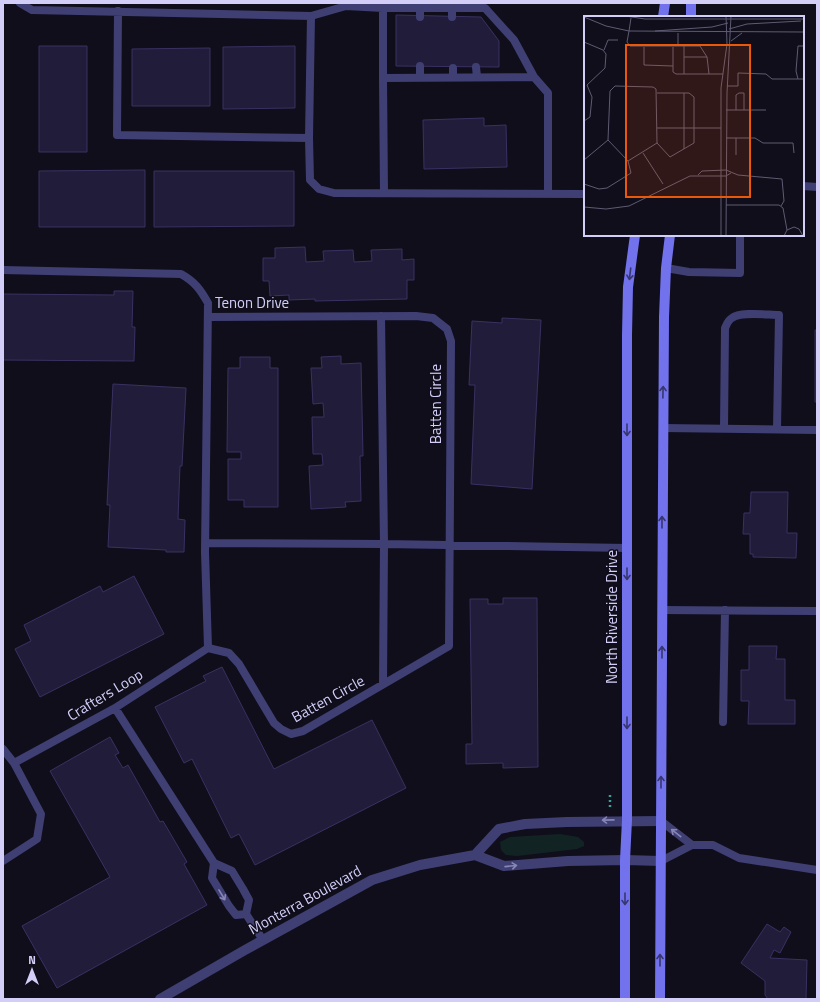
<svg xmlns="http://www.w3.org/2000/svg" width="820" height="1002" font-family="'Titillium Web',sans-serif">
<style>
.green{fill:#112423}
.building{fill:#211c39;stroke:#3a3162}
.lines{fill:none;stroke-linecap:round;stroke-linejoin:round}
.path{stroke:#3c9e96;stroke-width:2.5;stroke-dasharray:2 3;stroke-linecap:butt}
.service{stroke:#3f3f74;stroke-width:8}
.tertiary{stroke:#3f3f74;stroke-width:10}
.secondary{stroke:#7272ec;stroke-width:10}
.oneway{stroke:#37366f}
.oneway2{stroke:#8886b6}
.labels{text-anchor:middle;stroke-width:3;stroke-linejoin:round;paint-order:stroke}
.street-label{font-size:15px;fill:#d2cef8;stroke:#100e1b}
.inset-road{fill:none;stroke:#5e5b73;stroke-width:1}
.view{fill:#e8590c;fill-opacity:0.15;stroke:#e8590c;stroke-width:2}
.inset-edge{fill:none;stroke:#d2cef8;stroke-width:2}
</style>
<rect width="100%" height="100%" fill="#100e1b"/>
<path class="green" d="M560,834L578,837L584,842V846L577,849L517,856L506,855L501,850L500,842L510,837Z"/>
<path class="building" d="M396,15L481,17L499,41V67L396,66Z
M39,46H87V152H39Z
M295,46V108L223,109V47Z
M210,48V106H132V49Z
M484,118V126L506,125L507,167L424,169L423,120Z
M145,170V227H39V171Z
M154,171H294V226L154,227Z
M305,247L306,262L324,261L323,251L353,250L354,262L372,261L371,250L402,249V260L414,259V280H407V299L315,301V299L289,300V295L270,296L269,281H263V258H275V248Z
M114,291H133L132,327H135L134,361L3,360V294L114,295Z
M502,318L541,320L532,489L471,484L475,385H469L472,321L502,323Z
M815,330H817V402H815Z
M341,356V364L361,363L363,456H360L361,501L345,502L346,507L311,509L309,466L323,465L322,454H313L312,417H324L323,403L313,404L311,368H322L321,357Z
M240,357H270V368H278V507H244V500H228V459H241V452H227L228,368H240Z
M113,384L186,388L182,466H180L178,519L185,520L184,552H166V550L108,547L110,505H107Z
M751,492H788L787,533H797L796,558L753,557V554H750V534H743L744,513H750Z
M134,576L164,634L40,697L15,649L31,641L24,625L100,586L103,592Z
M503,598H537L538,767L503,768V763L466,764V744H472L470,599H488V604H503Z
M749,646H777L776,659H785V700H795V724H748L749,701H741V670H749Z
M222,667L274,769L372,720L406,788L255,865L239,834L231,838L192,759L184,763L155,707L206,681L203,676Z
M110,737L119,753L115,755L123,768L128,765L160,822L163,821L187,862L184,864L207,905L57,988L22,926L110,877L50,771Z
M767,924L780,932L784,927L791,932L780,953L774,950L770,958L807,960L806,999H768L765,995V981L741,963Z"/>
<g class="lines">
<path class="path" d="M610,795V807"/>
<path class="service" d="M20,3L32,10L311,16L346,6V3
M346,6L383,8V78
M383,8H485L514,40L534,77
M118,11L117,135L309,138L311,16
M420,17V8
M452,17V7
M420,66V77
M476,67L477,77
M453,68V77
M309,138L310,180L319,189L334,193L585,194
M803,186L817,187
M384,193L383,78L534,77L548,93V194
M666,268L689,272L740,273V235
M3,270L181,274C195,282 200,289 208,303L205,552L208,648
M381,316L384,544L383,684
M208,317L416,316L433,318L447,329L451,341L449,646L303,731L291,734L281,729L274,723L239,664L229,653L208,648
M663,428L817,430
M724,428L725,328C727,324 728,320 732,318C740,311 768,315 779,315L777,429
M205,543L384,544L627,548
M662,610L817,611
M115,708L214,863L232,871L243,889L249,900L246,914L263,940
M723,722L725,610
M3,749L14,763L41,814L37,839L3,861
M14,763L115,708L208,648
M661,821L692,845
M661,861L692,845H713L739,858L817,870
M214,863L212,878L229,906L236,915L246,914"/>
<path class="tertiary" d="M475,855L499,829L525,824L567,822L661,821
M160,999L245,950L372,880L420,865L475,855L504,866L568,861L625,860L661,861"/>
<path class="secondary" d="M663,17L665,3
M691,17V3
M625,999V860L627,820V335L628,287L635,235
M660,999L664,317L666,268L670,235"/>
</g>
<defs><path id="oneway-shaft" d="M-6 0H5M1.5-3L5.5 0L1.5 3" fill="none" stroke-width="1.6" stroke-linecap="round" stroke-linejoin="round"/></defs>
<g class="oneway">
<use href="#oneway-shaft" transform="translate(630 274) rotate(97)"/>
<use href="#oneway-shaft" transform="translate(663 392) rotate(-89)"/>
<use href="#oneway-shaft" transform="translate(627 430) rotate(90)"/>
<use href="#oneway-shaft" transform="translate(662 522) rotate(-90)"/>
<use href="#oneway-shaft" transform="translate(627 574) rotate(90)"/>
<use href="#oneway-shaft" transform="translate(662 652) rotate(-90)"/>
<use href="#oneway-shaft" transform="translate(627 723) rotate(90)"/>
<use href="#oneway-shaft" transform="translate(661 782) rotate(-90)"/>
<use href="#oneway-shaft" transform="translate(625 899) rotate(90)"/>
<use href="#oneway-shaft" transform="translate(660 960) rotate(-90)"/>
</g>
<g class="oneway2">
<use href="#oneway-shaft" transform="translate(608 820) rotate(179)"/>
<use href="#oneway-shaft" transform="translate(676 833) rotate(-142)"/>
<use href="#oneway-shaft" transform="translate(511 866) rotate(-6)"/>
<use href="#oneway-shaft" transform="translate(222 895) rotate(59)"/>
</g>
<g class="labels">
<g class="street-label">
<text x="252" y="308">Tenon Drive</text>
<text transform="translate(436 404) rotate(-90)" y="5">Batten Circle</text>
<text transform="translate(612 617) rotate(-90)" y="5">North Riverside Drive</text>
<text transform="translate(105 695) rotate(-31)" y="5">Crafters Loop</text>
<text transform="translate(328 699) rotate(-29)" y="5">Batten Circle</text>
<text transform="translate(305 900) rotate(-29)" y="5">Monterra Boulevard</text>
</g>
</g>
<g transform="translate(584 16)">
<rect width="220" height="220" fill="#100e1b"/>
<path class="inset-road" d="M41,0L61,3H220M0,1L22,10L45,15L220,16M145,13L163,8L217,5M45,15L43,26L46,30H94V17M45,15L47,2M71,15L128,11L144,7M147,25L158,17M0,26L19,34L22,38L21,52L3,69L8,81L6,101L0,105M94,30H100V41M100,30H116L123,41M220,30H214L212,55L214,63H220M60,31V49L89,50V31M20,34L24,24H34M89,50V56L92,58H139M100,58V41H123L125,58M143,70H154V57L182,58L188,63H214M73,77H105L110,81V127L86,141L73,127M100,77V133M142,94H182M152,94V79L155,77H160V94M73,112H137M142,122H171L179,127H209L210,137M59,137L79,168M152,139V122M0,144L24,124L26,75L31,70L69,71L72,73L73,127M44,145L73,127M114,159L118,155L142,154L154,159L198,163L200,185L197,190M0,168L15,173L23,172L47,157L44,145L24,124M142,189H195L199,192L203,214M0,191L22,193L45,190L106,160H142L147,157M137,220V72L143,28L142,0M142,220L143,77L147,0M200,220L203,214L210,211L215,213L219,220"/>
<path class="view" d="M42,29H166V181H42Z"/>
<rect width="220" height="220" class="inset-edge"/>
</g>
<rect width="820" height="1002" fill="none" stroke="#d2cef8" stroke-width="8"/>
<g transform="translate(32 970)" stroke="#100e1b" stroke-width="3" paint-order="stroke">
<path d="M0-3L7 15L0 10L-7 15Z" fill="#d2cef8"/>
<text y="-6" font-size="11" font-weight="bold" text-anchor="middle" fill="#d2cef8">N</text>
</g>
</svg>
